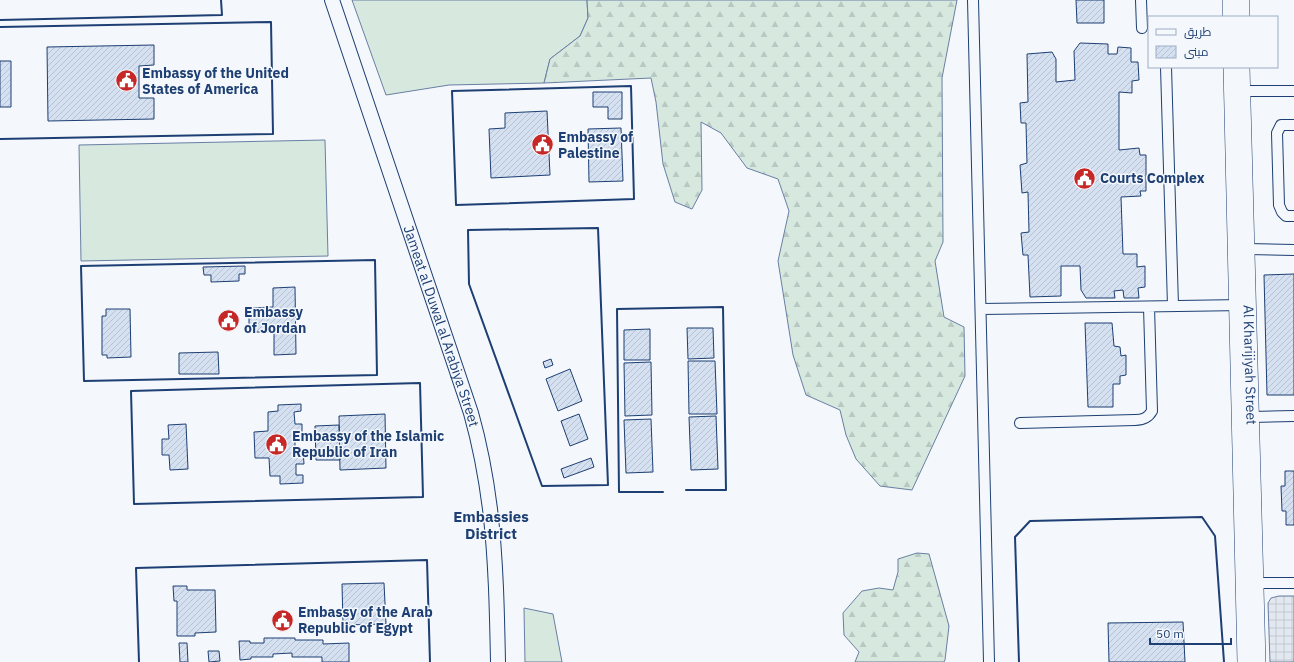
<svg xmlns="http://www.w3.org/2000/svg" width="1294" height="662" font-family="'IBM Plex Sans',Cairo,sans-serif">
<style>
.grass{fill:#d7e8df;stroke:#687fa3}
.forest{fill:url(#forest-firs);stroke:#687fa3}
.plaza{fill:url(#plaza-grid);stroke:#687fa3}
.building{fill:url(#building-hatch);stroke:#1d3f73}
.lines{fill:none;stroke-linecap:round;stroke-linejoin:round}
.street-casing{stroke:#1d3f73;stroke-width:12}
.secondary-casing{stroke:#1d3f73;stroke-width:16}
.primary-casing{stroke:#1d3f73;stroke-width:16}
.street{stroke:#f4f7fb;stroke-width:10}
.secondary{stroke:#f4f7fb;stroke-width:14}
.primary{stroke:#f4f7fb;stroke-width:15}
.wall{stroke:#1d3f73;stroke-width:2}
.labels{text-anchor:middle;stroke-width:3;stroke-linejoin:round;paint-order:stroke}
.poi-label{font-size:14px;font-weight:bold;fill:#1d3f73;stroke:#f4f7fb;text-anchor:start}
.street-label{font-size:14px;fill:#1d3f73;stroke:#f4f7fb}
.neighbourhood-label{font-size:15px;font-weight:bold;fill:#1d3f73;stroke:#f4f7fb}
</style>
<defs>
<pattern id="forest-firs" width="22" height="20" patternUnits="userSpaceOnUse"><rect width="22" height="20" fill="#d7e8df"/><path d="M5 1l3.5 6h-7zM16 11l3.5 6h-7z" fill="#b8c8c3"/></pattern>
<pattern id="plaza-grid" width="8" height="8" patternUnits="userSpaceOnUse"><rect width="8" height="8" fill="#e3e8f0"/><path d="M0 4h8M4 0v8" fill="none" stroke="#c2c8d1"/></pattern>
<pattern id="building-hatch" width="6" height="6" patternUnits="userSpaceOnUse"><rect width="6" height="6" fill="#d5e0f0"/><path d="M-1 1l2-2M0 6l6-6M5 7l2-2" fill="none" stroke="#b6c1d1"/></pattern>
</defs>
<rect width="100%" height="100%" fill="#f4f7fb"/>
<path class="grass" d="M352,0H587L588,18L580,36L550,59L544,83L449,85L386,95Z
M325,140L328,256L81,261L79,145Z
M524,608L553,614L562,662H525Z"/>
<path class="forest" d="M587,0H957L942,78L943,242L935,261L944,317L964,327L965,376L912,490L880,486L856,459L846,435L840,410L806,395L793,355L778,261L789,211L778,179L747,168L721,133L701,122L702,190L692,209L675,202L663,164L656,102L651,78L544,83L550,59L580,36L588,18Z
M917,553L929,554L949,626L945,660L944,662H855L859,652L844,635L843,613L862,591L879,588L893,590L898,572V559Z"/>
<path class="plaza" d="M1279,596H1294V662H1270L1268,603L1271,598Z"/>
<path class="building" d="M1076,0H1104V23H1077Z
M1080,43L1108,44V54H1117L1118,47L1131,48V62H1138L1139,80L1132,81V93L1119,92V150L1139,148L1140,155H1146V191H1140L1141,196L1121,197L1123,254H1137V267L1145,266V287L1138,288L1139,298H1124L1123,290L1114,291L1115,298H1086L1081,290L1080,266H1061V296L1030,297L1028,255H1023L1021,233L1029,232L1028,192L1022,193L1020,165L1027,163L1026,123H1021L1020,103L1028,102L1027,54L1052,52L1056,59V82L1075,80L1074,51Z
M154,45V65L139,66V98H154V119L48,121L47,47Z
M0,61H11V107H0Z
M593,92H622V119H608V107H593Z
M547,111L550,175L491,178L489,129L505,128V113Z
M621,128L623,181L589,182L588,129Z
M245,266V274H239V281L211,282V275H204L203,267Z
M1294,274V395H1267L1264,275Z
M295,287L296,354L274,355V332H249V308L273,307V288Z
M106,309H130L131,357L107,358V355H102V316H106Z
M1085,323H1112L1114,346L1120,347L1121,356L1126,355V375L1120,376V384H1113V407H1088Z
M687,328H713L714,358L688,359Z
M650,329V360H624V330Z
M218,352L219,374H179V353Z
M551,359L553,365L545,368L543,362Z
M688,361H715L717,414H689Z
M651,362L652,415L625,416L624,363Z
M570,369L582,401L558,411L546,379Z
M301,404V411L294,412L295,424H302V438H295V450H303L304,464H296V475H303V483L280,484V476H270L269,458H255L254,432L268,431V412L278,411V405Z
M385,414L386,468L340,470L339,416Z
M579,414L588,439L570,446L561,421Z
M716,416L718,469L691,470L689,417Z
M651,419L653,472L626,473L624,420Z
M186,424L188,469L170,470L169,455H162V439H169L168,425Z
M339,425L340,460H316L315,426Z
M591,458L594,467L564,478L561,469Z
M1285,471H1294V525H1286V511H1282L1281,486H1285Z
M384,583L386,624L343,625L342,584Z
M173,586H187V590H215L216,632L195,633V636H177V601H174Z
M1183,622L1185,662H1109L1108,623Z
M264,638H295V640H323V644L349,643V662H322V657H292V653L273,654V657H251V659L240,660L239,641H250V643H264Z
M179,643H187L188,662H180Z
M208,651H219L220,661L209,662Z"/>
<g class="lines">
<defs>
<path id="street" d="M973,0L989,662
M1141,0L1142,28
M1166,67L1173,306
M1242,91H1294
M1294,125H1281L1277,133L1279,205L1282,212L1286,216H1294
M1247,249L1294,250
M981,309L1243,305
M1252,417L1294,416
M1020,423L1135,420C1143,420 1148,418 1152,411L1149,307
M1256,583H1294"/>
<g id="secondary">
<path id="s1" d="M332,0L471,413C480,445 486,477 490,509C496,560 497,611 498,662"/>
</g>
<g id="primary">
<path d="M1230,0V17"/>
<path d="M1242,0V17"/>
<path d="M1231,67L1245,662"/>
<path id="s2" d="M1242,67L1258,662"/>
</g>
</defs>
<use href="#street" class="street-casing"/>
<use href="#secondary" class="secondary-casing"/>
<use href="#primary" class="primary-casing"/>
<use href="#street" class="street"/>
<use href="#secondary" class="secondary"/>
<use href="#primary" class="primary"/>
<path class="wall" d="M0,20L222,15L221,0
M0,27L271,22L273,134L0,139
M631,86L634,199L456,205L452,91Z
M598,228L608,485L542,486L469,284L468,230Z
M375,260L377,375L84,381L81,266Z
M420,383L423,497L134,504L131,391Z
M663,492H619L617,309L723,307L726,490H686
M139,662L136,568L427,560L430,662
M1019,662L1015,537L1030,521L1202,517L1215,536L1224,662"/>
</g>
<defs>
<symbol id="civic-disc" viewBox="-11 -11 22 22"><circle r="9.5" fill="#c62828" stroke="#f4f7fb"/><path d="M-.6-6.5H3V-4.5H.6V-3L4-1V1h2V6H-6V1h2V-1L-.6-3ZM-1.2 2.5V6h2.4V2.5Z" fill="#fff"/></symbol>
</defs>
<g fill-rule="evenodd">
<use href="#civic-disc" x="114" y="68" width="25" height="25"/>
<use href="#civic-disc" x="530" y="132" width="25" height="25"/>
<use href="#civic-disc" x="1072" y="166" width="25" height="25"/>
<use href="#civic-disc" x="216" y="308" width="25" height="25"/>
<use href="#civic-disc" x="264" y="432" width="25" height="25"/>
<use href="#civic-disc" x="270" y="608" width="25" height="25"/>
</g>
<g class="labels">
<g class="poi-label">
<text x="142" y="78">Embassy of the United<tspan x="142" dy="16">States of America</tspan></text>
<text x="558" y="142">Embassy of<tspan x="558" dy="16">Palestine</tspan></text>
<text x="1100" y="183">Courts Complex</text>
<text x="244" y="317">Embassy<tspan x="244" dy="16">of Jordan</tspan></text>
<text x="292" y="441">Embassy of the Islamic<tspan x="292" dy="16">Republic of Iran</tspan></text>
<text x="298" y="617">Embassy of the Arab<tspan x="298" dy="16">Republic of Egypt</tspan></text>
</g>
<g class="street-label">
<text dy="5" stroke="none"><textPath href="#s1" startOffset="344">Jameat al Duwal al Arabiya Street</textPath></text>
<text dy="5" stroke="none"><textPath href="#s2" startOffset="298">Al Kharijiyah Street</textPath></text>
</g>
<g class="neighbourhood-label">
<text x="491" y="522">Embassies<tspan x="491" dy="17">District</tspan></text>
</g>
</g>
<rect x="1148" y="16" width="130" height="52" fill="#f4f7fb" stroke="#9eadc5"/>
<rect x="1156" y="29" width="20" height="6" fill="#f4f7fb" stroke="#9eadc5"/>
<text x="1184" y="36" font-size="12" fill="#1d3f73">طريق</text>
<rect x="1156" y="46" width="20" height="12" fill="url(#building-hatch)" stroke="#9eadc5"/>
<text x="1184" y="56" font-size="12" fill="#1d3f73">مبنى</text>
<path d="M1150 638v6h81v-6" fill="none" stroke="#1d3f73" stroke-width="2"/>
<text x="1156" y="638" font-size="12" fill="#1d3f73" stroke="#f4f7fb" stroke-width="3" paint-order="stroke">50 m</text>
</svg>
